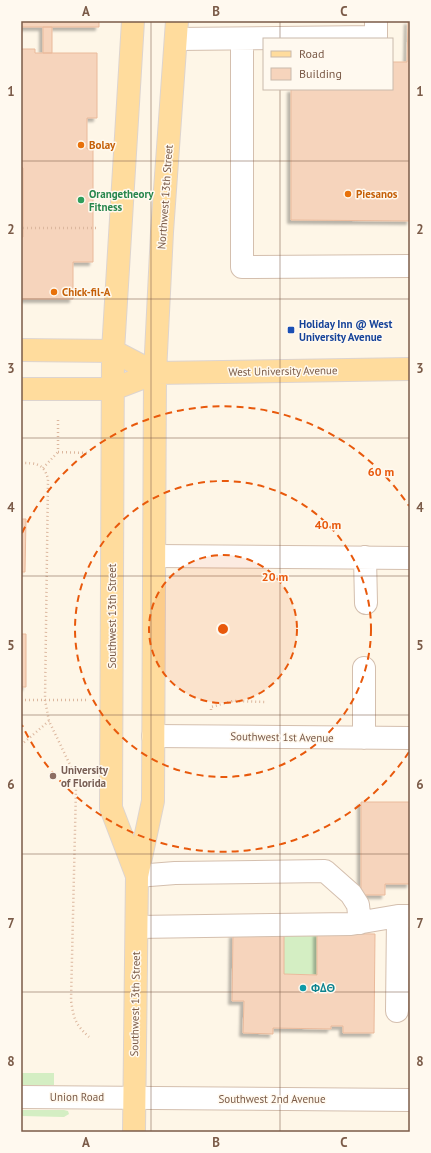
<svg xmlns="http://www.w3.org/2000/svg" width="431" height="1153" font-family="'PT Sans',sans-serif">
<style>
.green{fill:#d4eec3}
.building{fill:#f6d4bc;stroke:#eaba9b;filter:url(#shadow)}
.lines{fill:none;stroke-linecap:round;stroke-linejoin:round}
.minor-casing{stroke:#d4bfae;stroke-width:24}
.major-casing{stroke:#ddd4cf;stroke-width:24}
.path{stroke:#dcb79e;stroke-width:2.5;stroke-dasharray:1 3;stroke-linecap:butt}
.minor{stroke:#fff;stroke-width:22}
.major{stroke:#ffdc9d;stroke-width:22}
.grid{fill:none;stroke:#7b5b48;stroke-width:1;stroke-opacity:0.55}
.ring{fill:none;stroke:#e8590c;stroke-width:2;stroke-dasharray:7 5}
.food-dot{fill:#e8710a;stroke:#fff9ef;stroke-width:1.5}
.leisure-dot{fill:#2e9e5b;stroke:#fff9ef;stroke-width:1.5}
.transit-dot{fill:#1a4fb4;stroke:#fff9ef;stroke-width:1.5}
.education-dot{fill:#8d6e63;stroke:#fff9ef;stroke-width:1.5}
.culture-dot{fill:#0f9aa8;stroke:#fff9ef;stroke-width:1.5}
.labels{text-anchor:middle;stroke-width:3;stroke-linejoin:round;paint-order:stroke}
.food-label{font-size:11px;font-weight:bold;fill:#c56008;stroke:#fff9ef;text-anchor:start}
.leisure-label{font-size:11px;font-weight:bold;fill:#27864d;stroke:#fff9ef;text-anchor:start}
.street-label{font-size:11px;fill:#7b5b48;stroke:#fff9ef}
.transit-label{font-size:11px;font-weight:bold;fill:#164399;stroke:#fff9ef;text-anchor:start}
.education-label{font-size:11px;font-weight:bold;fill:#785e54;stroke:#fff9ef;text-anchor:start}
.culture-label{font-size:11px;font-weight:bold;fill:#0d838f;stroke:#fff9ef;text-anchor:start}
.centre{fill:#e8590c;stroke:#fff9ef;stroke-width:2}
.ring-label{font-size:12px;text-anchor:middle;font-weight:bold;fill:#e8590c;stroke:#fff9ef;stroke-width:3;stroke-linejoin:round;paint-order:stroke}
.neatline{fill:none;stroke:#7b5b48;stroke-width:1.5}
.grid-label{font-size:13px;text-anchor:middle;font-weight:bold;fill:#7b5b48}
</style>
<defs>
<filter id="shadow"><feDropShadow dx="-3.5" dy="3.5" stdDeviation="1" flood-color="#0004"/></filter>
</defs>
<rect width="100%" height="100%" fill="#fef6e7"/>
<path class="green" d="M284,935L317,936V975L284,974Z
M21,1073H54V1085H21Z
M21,1110H64L68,1111L69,1114L64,1117L21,1116Z"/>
<path class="building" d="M21,21H99V27H21Z
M408,21H410V221L291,220V89H392V62H407Z
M43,27H52V53H43Z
M21,49H35V53H97V118H87V149H93V262H73V299H21V237H23V168L21,166Z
M21,519H26L25,572H21Z
M21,634H26V687H21Z
M361,802H410V884H385V895H361Z
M317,933L375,934L374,1033H343V1026H331V1029L273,1028V1034L243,1033L244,1001H232L233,934L284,935V974L317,975Z"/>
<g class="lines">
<defs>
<path id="minor" d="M176,39L376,37V21
M242,39V267L410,266
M155,556L410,558
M365,557L366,603
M153,736L410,738
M364,738V668
M137,876L175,873L325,871L351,894L358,905L360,923
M137,927L351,924L398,916H410
M397,1011L398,916
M21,1097L410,1100"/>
<path id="major" d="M133,21L113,351L111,808L137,876
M21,350L113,351L155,373
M21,389H113L155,373L410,369
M134,1132L137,876L153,801L155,373L162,232L177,21"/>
</defs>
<use href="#minor" class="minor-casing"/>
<use href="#major" class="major-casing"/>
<path class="path" d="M23,228H96
M58,420V452L89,453
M21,463C35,463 44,463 48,479L45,700L49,721L72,769L76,788L71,1001C74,1019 75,1024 89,1037
M43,468L58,452
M21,700H88
M211,710V707L233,701L265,702
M21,745L49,721"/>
<use href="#minor" class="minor"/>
<use href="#major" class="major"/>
</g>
<path class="grid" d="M151,21V1132M280,21V39M280,89V1132M21,161H410M21,299H410M21,438H410M21,576H410M21,715H410M21,854H410M21,992H410"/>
<circle cx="223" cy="629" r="74" fill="#e8590c" fill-opacity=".12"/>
<g class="ring">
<circle cx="223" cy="629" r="74"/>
<circle cx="223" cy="629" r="148"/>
<path d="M409 752A223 223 0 0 1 22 725M22 533A223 223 0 0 1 409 506"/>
</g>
<g class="food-dot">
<circle cx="81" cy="145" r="4"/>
<circle cx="348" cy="194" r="4"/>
<circle cx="54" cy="292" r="4"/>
</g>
<circle class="leisure-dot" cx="81" cy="200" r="4"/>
<rect class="transit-dot" x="287" y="326" width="8" height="8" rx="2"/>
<circle class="education-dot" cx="53" cy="776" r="4"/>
<circle class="culture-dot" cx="303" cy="988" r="4"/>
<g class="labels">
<g class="food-label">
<text x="89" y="149">Bolay</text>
<text x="356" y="198">Piesanos</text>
<text x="62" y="296">Chick-fil-A</text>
</g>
<g class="leisure-label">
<text x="89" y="198">Orangetheory<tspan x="89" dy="13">Fitness</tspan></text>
</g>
<g class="street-label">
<text transform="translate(165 197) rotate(-86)" y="4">Northwest 13th Street</text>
<text transform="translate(283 371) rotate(-1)" y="4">West University Avenue</text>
<text transform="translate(112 616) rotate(-90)" y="4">Southwest 13th Street</text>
<text transform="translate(282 737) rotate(1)" y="4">Southwest 1st Avenue</text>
<text transform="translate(135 1004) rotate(-89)" y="4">Southwest 13th Street</text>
<text x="77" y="1101">Union Road</text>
<text x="272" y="1103">Southwest 2nd Avenue</text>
</g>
<g class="transit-label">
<text x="299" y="328">Holiday Inn @ West<tspan x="299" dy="13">University Avenue</tspan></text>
</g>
<g class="education-label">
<text x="61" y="774">University<tspan x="61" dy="13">of Florida</tspan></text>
</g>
<g class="culture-label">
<text x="311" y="992">ΦΔΘ</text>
</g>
</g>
<circle cx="223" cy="629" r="6" class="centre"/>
<g class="ring-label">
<text x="381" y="476">60 m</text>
<text x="328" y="529">40 m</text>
<text x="275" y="581">20 m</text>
</g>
<rect width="431" height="1153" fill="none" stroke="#fff9ef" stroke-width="44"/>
<rect x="263" y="38" width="130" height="52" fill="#fff9ef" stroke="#cabaac"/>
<rect x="271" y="51" width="20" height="6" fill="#ffdc9d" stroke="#cabaac"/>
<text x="299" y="58" font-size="12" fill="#7b5b48">Road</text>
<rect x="271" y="68" width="20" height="12" fill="#f6d4bc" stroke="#cabaac"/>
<text x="299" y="78" font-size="12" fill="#7b5b48">Building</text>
<rect x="22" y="22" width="387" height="1109" class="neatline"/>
<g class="grid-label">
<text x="86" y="16">A</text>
<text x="216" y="16">B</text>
<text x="344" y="16">C</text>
<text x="11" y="96">1</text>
<text x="420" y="96">1</text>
<text x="11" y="234">2</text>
<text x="420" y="234">2</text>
<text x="11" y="373">3</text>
<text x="420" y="373">3</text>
<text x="11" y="512">4</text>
<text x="420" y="512">4</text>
<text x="11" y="650">5</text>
<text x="420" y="650">5</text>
<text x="11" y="789">6</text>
<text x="420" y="789">6</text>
<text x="11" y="928">7</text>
<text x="420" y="928">7</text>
<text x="11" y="1066">8</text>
<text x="420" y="1066">8</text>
<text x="86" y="1147">A</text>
<text x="216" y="1147">B</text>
<text x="344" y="1147">C</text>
</g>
</svg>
